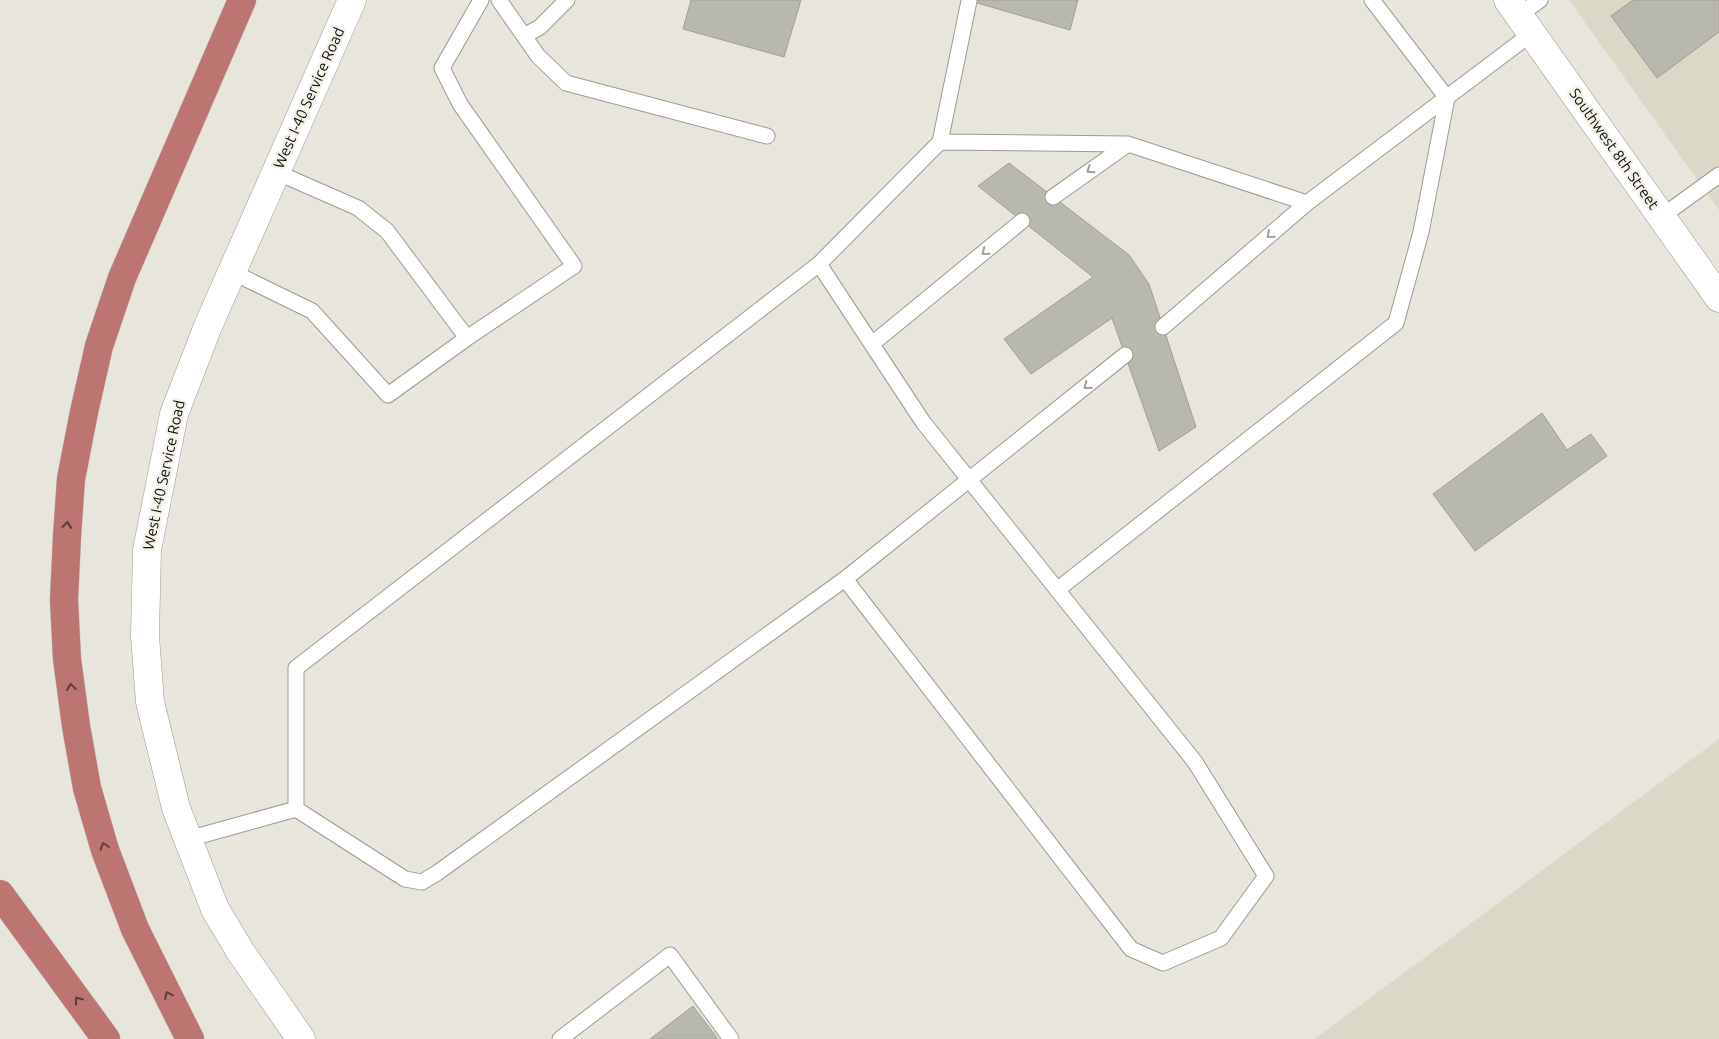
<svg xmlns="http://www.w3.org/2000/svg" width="1719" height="1039" font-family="Ubuntu,sans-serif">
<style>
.built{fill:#dcd8c8}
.building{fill:#b9b8af;stroke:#a09e95}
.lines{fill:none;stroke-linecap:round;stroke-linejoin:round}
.lane-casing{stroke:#9c9a92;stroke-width:17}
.street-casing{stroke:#9c9a92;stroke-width:29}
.highway-casing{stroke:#c5c5c4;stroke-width:29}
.lane{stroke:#fff;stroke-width:15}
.street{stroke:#fff;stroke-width:28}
.highway{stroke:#bd7571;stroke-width:28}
.oneway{stroke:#9f9f9d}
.oneway2{stroke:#5d3c39}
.labels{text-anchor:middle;stroke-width:5;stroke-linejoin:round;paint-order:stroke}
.street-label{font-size:15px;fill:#0f0e0b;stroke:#f5f3e9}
</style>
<rect width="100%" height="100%" fill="#e7e5dc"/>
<path class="built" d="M1569,0H1719V210Z
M1719,739V1039H1315Z"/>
<path class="building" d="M691,0H801L784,57L683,29Z
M967,0H1078L1070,30Z
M1633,0H1719V32L1657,78L1611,16Z
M1009,163L1129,255L1149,284L1196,427L1159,451L1112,318L1031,374L1004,339L1093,277L978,186Z
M1542,413L1567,450L1591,434L1607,456L1475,551L1433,494Z
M693,1006L718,1039H650Z"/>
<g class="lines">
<defs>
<path id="lane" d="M499,0L538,56L566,83L767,136
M1519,15L1540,0
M524,36L540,27L567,0
M940,142L969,1
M1053,197L1128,144
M1661,217L1719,175
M819,264L923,422L1195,762L1266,876L1221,938L1163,963L1131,949L845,579
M232,272L312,311L388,395L467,338L387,231L358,208L276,172
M1163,327L1307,203
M467,338L574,266L460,104L442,68L481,0
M872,344L1022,221
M1057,590L1396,323L1421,232L1447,98L1372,0
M296,809L405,879L422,882L437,873L845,579L1125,355
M188,839L296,809V668L819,264L940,142L1128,144L1307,203L1532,33
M560,1039L670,955L731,1039"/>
<path id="street" d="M1508,0L1719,298
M301,1039L240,951L215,909L176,808L150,702L145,636L147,550L174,414L208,326L352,0"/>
<path id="highway" d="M0,894L106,1039
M190,1039L135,929L105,850L87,788L76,726L67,659L64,600L67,536L71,479L84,412L99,346L122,278L242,0"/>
</defs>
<use href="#lane" class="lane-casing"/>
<use href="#street" class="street-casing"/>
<use href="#highway" class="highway-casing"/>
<use href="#lane" class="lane"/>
<use href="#street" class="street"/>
<use href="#highway" class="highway"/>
</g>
<defs><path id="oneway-chevron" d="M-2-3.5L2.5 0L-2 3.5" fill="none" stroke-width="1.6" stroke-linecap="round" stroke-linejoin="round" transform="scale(1.25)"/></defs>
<g class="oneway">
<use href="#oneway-chevron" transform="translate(1090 170) rotate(145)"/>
<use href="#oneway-chevron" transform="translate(1270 235) rotate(139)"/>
<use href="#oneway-chevron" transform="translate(985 252) rotate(141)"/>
<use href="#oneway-chevron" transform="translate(1087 386) rotate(141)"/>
</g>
<g class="oneway2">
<use href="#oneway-chevron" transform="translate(67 525) rotate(-85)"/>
<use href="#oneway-chevron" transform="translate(71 687) rotate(-97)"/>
<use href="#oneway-chevron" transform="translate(104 846) rotate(-108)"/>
<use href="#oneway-chevron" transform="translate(168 995) rotate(-116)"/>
<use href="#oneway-chevron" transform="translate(78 1000) rotate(-126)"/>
</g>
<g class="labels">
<g class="street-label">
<text transform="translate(309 98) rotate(-66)" y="5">West I-40 Service Road</text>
<text transform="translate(1614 149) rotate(55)" y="5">Southwest 8th Street</text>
<text transform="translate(164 475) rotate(-78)" y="5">West I-40 Service Road</text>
</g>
</g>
</svg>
